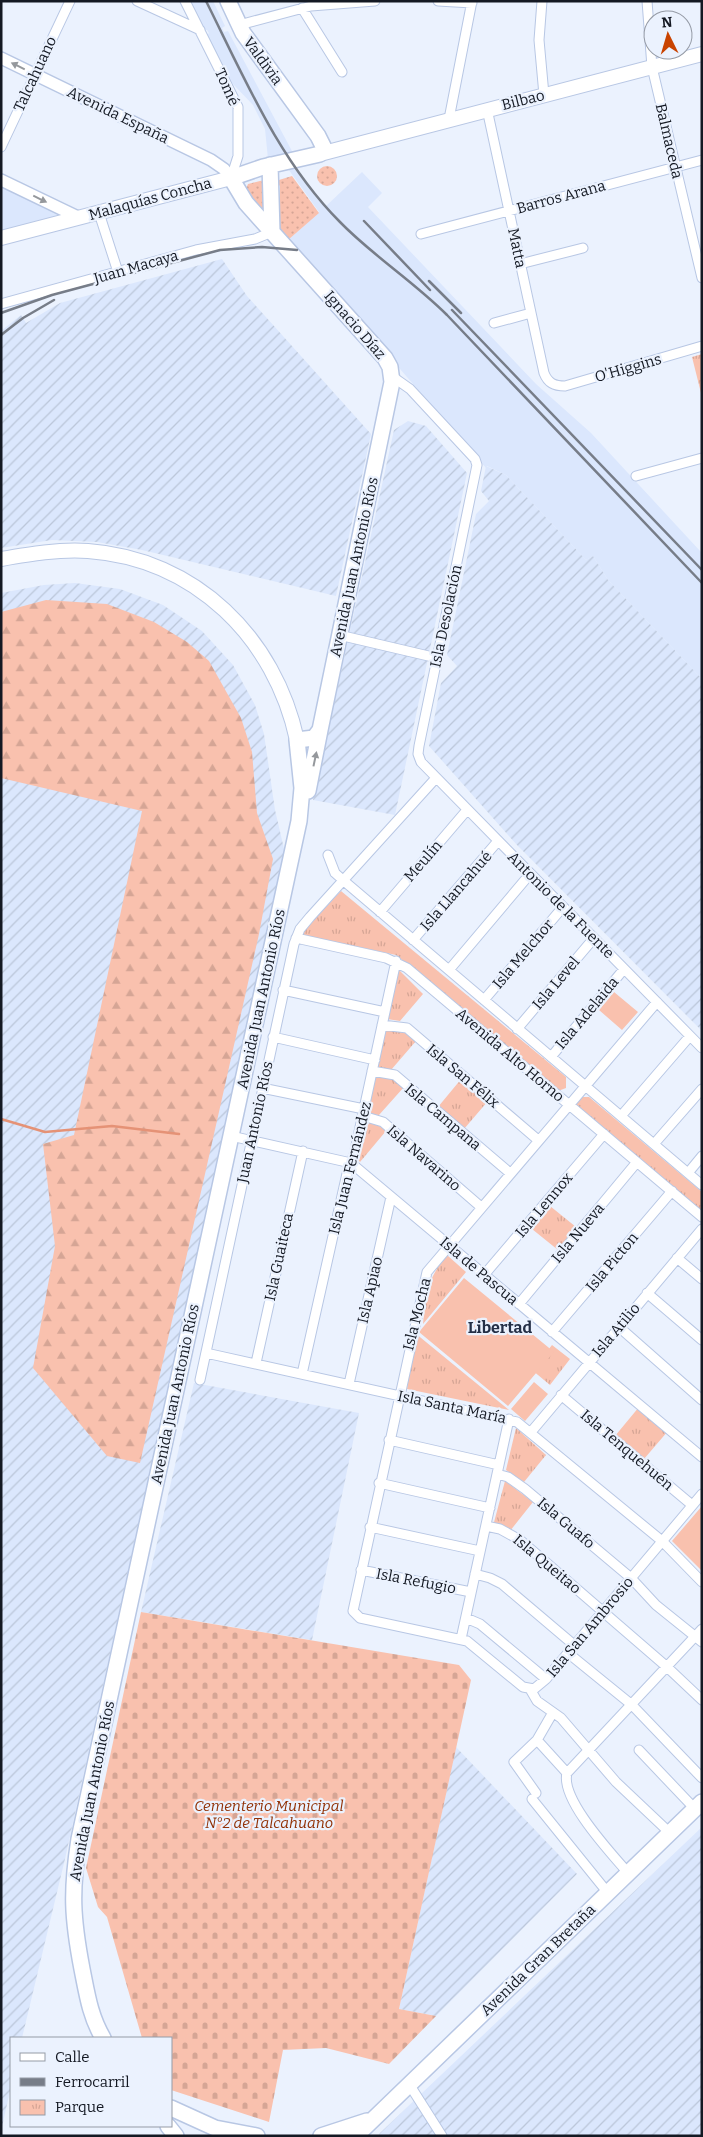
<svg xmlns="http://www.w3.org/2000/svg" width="703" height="2137" font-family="Bitter,serif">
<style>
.built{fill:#dbe7fd}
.industrial{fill:url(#industrial-furrows)}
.grass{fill:url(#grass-dots)}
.forest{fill:url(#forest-firs)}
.cemetery{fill:url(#cemetery-stones)}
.park{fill:url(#park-tufts)}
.garden{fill:#f9c1ae}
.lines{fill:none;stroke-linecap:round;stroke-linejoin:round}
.stream{stroke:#e59276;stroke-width:2.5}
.minor-casing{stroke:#b8c7e4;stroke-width:11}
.tertiary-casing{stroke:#b8c7e4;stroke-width:14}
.secondary-casing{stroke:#b8c7e4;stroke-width:16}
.primary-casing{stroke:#b8c7e4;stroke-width:18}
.minor{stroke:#fff;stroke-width:9}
.tertiary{stroke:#fff;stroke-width:11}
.secondary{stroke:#fff;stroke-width:14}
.primary{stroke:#fff;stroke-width:15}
.rail{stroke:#777d88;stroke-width:2.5}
.oneway{fill:#95989c}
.labels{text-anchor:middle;stroke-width:4.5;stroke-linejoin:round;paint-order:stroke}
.street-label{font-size:15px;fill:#141923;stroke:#ebf2fe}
.park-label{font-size:15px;font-style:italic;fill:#923207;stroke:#ebf2fe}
.neighbourhood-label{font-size:16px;font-weight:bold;fill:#242f46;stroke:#ebf2fe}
</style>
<defs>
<pattern id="industrial-furrows" width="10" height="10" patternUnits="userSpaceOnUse" patternTransform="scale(1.25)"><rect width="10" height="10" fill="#dbe7fd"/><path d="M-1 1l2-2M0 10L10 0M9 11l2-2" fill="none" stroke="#bbc6d9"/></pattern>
<pattern id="grass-dots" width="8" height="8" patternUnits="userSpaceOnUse" patternTransform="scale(1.25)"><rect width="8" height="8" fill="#f9c1ae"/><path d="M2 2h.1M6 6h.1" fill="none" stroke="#d5a595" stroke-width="1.8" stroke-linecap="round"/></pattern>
<pattern id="forest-firs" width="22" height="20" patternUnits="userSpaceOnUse" patternTransform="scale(1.25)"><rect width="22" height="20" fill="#f9c1ae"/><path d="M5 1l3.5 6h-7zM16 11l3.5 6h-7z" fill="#d5a595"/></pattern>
<pattern id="cemetery-stones" width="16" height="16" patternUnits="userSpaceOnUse" patternTransform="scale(1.25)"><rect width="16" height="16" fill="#f9c1ae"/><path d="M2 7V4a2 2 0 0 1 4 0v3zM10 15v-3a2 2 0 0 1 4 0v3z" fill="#d5a595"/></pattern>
<pattern id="park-tufts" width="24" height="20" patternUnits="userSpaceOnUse" patternTransform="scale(1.25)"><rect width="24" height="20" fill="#f9c1ae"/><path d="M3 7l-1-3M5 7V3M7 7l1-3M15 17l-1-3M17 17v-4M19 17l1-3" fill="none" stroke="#d5a595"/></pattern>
</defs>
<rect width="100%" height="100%" fill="#ebf2fe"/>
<path class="built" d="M191,1H213L225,26L222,28L224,32L228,31L293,153L288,158L314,195L325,207L362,172L382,193L368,207L536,384L591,433L701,552L702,679L608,580L593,556L586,560L506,475L487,466L486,468L288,240L319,212L281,159H268L265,129L253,105L232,83L207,35L209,33L207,30H205Z
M1,184L58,213L59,216L1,232Z"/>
<path class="industrial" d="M222,259L247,296L371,434L336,596L142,550L97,542L52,540L1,548V331L21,315L26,323L60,303Z
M408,421L426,426L467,473L395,815L313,800L394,430Z
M486,466L506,475L586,560L593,556L608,580L702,679V1031L517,845L429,746L441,683L457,666L447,655L476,514L489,501L481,491Z
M75,583L120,589L163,605L202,631L233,665L255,705L264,734L275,810L285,853L65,1859L22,2038H11V2087L1,2131V593L44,585Z
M194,1383L359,1413L312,1640L141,1612Z
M456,1747L577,1874L436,2016L399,2009Z
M702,1827V2136H378L380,2133Z"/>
<path class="grass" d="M317 176a10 10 0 1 1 20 0a10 10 0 1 1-20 0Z
M292,176L319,213L288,240L280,231L277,211L280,207V186L277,183L279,180Z
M264,180L265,210L263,211L246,189L248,184Z"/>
<path class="forest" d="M46,600L107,604L154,622L187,642L209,661L241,718L252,752L257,813L273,859L259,934L140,1463L107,1456L33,1368L55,1246L43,1144L74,1135L142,811L1,778V612Z"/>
<path class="cemetery" d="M141,1612L459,1665L471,1680L399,2009L436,2016L389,2064L326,2048L283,2050L269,2122L171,2090V2038H142L107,1917L98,1907L86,1868Z"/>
<path class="park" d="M702,354V397L692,357Z
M341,891L566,1077V1088L558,1091L396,955L303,935L302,932Z
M398,969L423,994L400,1021L387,1019Z
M386,1028L405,1033L416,1041L391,1070L377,1068Z
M376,1076L392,1078L404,1087L379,1115L367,1114Z
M462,1078L488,1101L464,1129L438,1107Z
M581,1097H589L702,1192V1213L577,1107L576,1103Z
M366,1121L378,1125L386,1131L360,1162L356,1157Z
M550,1206L576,1227L558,1250L532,1229Z
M447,1255L466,1272L423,1324C426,1294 427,1279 447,1255Z
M415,1333L509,1410L407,1389Z
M552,1345L570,1359L550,1385L532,1370Z
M639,1407L668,1431L644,1459L615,1436Z
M516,1428L546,1455L524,1482L506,1470Z
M505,1481L533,1502L510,1531L493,1526Z"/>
<path class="garden" d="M614,992L638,1012L622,1030L599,1010Z
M464,1278L554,1352L508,1406L419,1332Z
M534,1382L548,1394L525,1421L511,1409Z
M702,1506V1571L672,1541Z"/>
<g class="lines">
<path class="stream" d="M1,1119L45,1132L112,1126L179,1134"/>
<defs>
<path id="minor" d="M137,1L200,30
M185,1L238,107V156L231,178
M438,1L472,3
M542,1L539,40L544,95
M647,1L652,67L702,278
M302,8L342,72
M239,25L311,6L375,1
M487,109L544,373C548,383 554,386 565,386L702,346
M449,119L472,1
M1,147L70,1
M99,213L118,272
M421,234L702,160
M520,264L583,248
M1,304L196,250L255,239L272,232
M494,323L531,313
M393,377L410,389L475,459L477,465L419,746L418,754L421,762L702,1048
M636,476L702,458
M339,635L437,658
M328,855L335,873L344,881L702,1185
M380,912L467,810
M296,938L386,958L407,968L702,1217
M413,940L498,841
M449,970L530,874
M283,990L385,1012
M484,1000L563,907
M657,1002L427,1272L353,1611L360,1618L467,1641L523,1687L534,1689L546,1679L702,1494
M382,1025L407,1028L538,1140
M517,1029L594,938
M273,1037L375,1060
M551,1057L624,969
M372,1071L395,1075L510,1173
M262,1088L364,1109
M363,1116L383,1122L481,1207
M621,1116L690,1036
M231,1136L351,1163L702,1457
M654,1144L702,1089
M688,1173L702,1156
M677,1258L702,1279
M484,1275L604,1134
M647,1293L702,1340
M519,1304L637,1162
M619,1327L702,1400
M552,1332L672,1191
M206,1353L517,1422L662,1541L702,1582
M256,1363L303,1151
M302,1374L348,1169L354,1155L396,961
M200,1380L294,944L300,929L310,917L436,778
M349,1384L391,1197
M561,1395L692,1505
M531,1432L702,1229
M389,1440L499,1465
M497,1474L508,1477L525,1489L631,1578L656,1605L702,1642
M379,1483L490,1508
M486,1526L500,1529L520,1540L667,1667L702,1700
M370,1527L480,1551
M361,1570L471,1592
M475,1574L490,1578L502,1584L574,1645
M466,1618L480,1624L546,1679
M461,1639L509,1419
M568,1653L632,1705L702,1778
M530,1689L537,1701L561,1718L616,1782L670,1833
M537,1740L567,1773
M639,1750L695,1809
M536,1793L514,1762L537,1740L552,1714
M532,1799L608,1893
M628,1873C611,1853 560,1799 567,1773L702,1629
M409,2084L442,2136"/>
<path id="tertiary" d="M1,58L211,160L224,169L231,178
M1,180L80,218"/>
<path id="secondary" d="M320,154L702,54
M1,238L231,178
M1,559C30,554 59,549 88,551C196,559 275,638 297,740"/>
<path id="primary" d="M270,165L272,232
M308,791L320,730
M103,2038C90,2016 87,1994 82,1969C72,1917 71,1891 79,1839L299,821L302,788L297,740L314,738L320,730L392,382L390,367L385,358L246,203L231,178L263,167L320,154L324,148L318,136L243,33L228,1
M171,2108L215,2128L257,2136
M168,2126L176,2136
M321,2136L367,2121
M356,2136L702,1802"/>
</defs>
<use href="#minor" class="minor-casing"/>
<use href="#tertiary" class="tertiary-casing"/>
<use href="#secondary" class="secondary-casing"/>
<use href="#primary" class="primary-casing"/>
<use href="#minor" class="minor"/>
<use href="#tertiary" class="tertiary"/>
<use href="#secondary" class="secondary"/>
<use href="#primary" class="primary"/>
<path class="rail" d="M206,1C244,77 279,161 340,222C373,256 413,281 447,315L702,583
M364,221L430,290
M429,281L461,313
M452,310L702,570
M1,313L52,295L220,250L262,247L297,250
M1,335L23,318L54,300"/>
</g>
<defs><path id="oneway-solid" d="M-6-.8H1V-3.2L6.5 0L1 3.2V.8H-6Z" transform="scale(1.25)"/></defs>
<g class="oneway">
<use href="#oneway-solid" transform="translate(18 66) rotate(-154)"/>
<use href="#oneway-solid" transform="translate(40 199) rotate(26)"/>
<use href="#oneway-solid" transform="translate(315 759) rotate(-78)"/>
</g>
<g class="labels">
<g class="street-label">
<text transform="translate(263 61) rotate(54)" y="5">Valdivia</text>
<text transform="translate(35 74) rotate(-65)" y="5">Talcahuano</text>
<text transform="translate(227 87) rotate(66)" y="5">Tomé</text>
<text transform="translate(523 100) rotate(-14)" y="5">Bilbao</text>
<text transform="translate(118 115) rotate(26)" y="5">Avenida España</text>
<text transform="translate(669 141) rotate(77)" y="5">Balmaceda</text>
<text transform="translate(561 197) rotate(-15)" y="5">Barros Arana</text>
<text transform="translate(150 199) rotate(-15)" y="5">Malaquías Concha</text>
<text transform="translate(517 248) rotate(78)" y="5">Matta</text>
<text transform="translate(136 267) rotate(-16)" y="5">Juan Macaya</text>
<text transform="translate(355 325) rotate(49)" y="5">Ignacio Díaz</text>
<text transform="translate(628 368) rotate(-16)" y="5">O'Higgins</text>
<text transform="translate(354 567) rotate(-78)" y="5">Avenida Juan Antonio Ríos</text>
<text transform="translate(446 616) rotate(-78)" y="5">Isla Desolación</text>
<text transform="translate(423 861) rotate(-49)" y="5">Meulín</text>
<text transform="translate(456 891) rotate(-49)" y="5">Isla Llancahué</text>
<text transform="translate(561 905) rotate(45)" y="5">Antonio de la Fuente</text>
<text transform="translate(523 954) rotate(-50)" y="5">Isla Melchor</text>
<text transform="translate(556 983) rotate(-50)" y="5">Isla Level</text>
<text transform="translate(261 999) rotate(-78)" y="5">Avenida Juan Antonio Ríos</text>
<text transform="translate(587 1013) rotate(-50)" y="5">Isla Adelaida</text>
<text transform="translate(510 1055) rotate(40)" y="5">Avenida Alto Horno</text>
<text transform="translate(463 1076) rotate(40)" y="5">Isla San Félix</text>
<text transform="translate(443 1117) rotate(40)" y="5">Isla Campana</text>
<text transform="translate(255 1122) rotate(-78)" y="5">Juan Antonio Ríos</text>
<text transform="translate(424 1158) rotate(41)" y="5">Isla Navarino</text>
<text transform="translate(350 1168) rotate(-76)" y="5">Isla Juan Fernández</text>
<text transform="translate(544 1205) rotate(-50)" y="5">Isla Lennox</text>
<text transform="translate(578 1233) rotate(-50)" y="5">Isla Nueva</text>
<text transform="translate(279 1257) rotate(-78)" y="5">Isla Guaiteca</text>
<text transform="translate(612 1262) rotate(-50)" y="5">Isla Picton</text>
<text transform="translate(479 1271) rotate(40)" y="5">Isla de Pascua</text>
<text transform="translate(370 1290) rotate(-77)" y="5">Isla Apiao</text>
<text transform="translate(417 1314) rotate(-76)" y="5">Isla Mocha</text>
<text transform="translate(616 1330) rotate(-50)" y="5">Isla Atilio</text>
<text transform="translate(175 1394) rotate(-78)" y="5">Avenida Juan Antonio Ríos</text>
<text transform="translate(452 1407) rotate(12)" y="5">Isla Santa María</text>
<text transform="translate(627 1450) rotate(40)" y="5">Isla Tenquehuén</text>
<text transform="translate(566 1523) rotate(40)" y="5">Isla Guafo</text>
<text transform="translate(547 1564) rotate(40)" y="5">Isla Queitao</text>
<text transform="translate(416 1581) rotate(11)" y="5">Isla Refugio</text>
<text transform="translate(590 1627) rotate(-50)" y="5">Isla San Ambrosio</text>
<text transform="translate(92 1791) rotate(-79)" y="5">Avenida Juan Antonio Ríos</text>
<text transform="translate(538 1960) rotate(-44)" y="5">Avenida Gran Bretaña</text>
</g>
<g class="park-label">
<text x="269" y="1811">Cementerio Municipal<tspan x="269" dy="17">N°2 de Talcahuano</tspan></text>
</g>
<g class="neighbourhood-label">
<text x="500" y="1333">Libertad</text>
</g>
</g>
<rect width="703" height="2137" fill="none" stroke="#141923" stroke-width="5"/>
<rect x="10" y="2037" width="162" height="90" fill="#ebf2fe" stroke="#959ba6"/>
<rect x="20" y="2053" width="25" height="8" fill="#ffffff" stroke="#959ba6"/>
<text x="55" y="2062" font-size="15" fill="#141923">Calle</text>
<rect x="20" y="2078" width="25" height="8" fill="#777d88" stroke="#959ba6"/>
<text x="55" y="2087" font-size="15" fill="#141923">Ferrocarril</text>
<rect x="20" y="2100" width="25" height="15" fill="url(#park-tufts)" stroke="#959ba6"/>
<text x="55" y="2112" font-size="15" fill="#141923">Parque</text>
<g transform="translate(668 35) rotate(355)"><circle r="24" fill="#ebf2fe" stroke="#959ba6"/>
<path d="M0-4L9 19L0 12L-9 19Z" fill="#c94300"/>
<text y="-8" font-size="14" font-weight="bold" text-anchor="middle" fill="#141923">N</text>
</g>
</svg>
